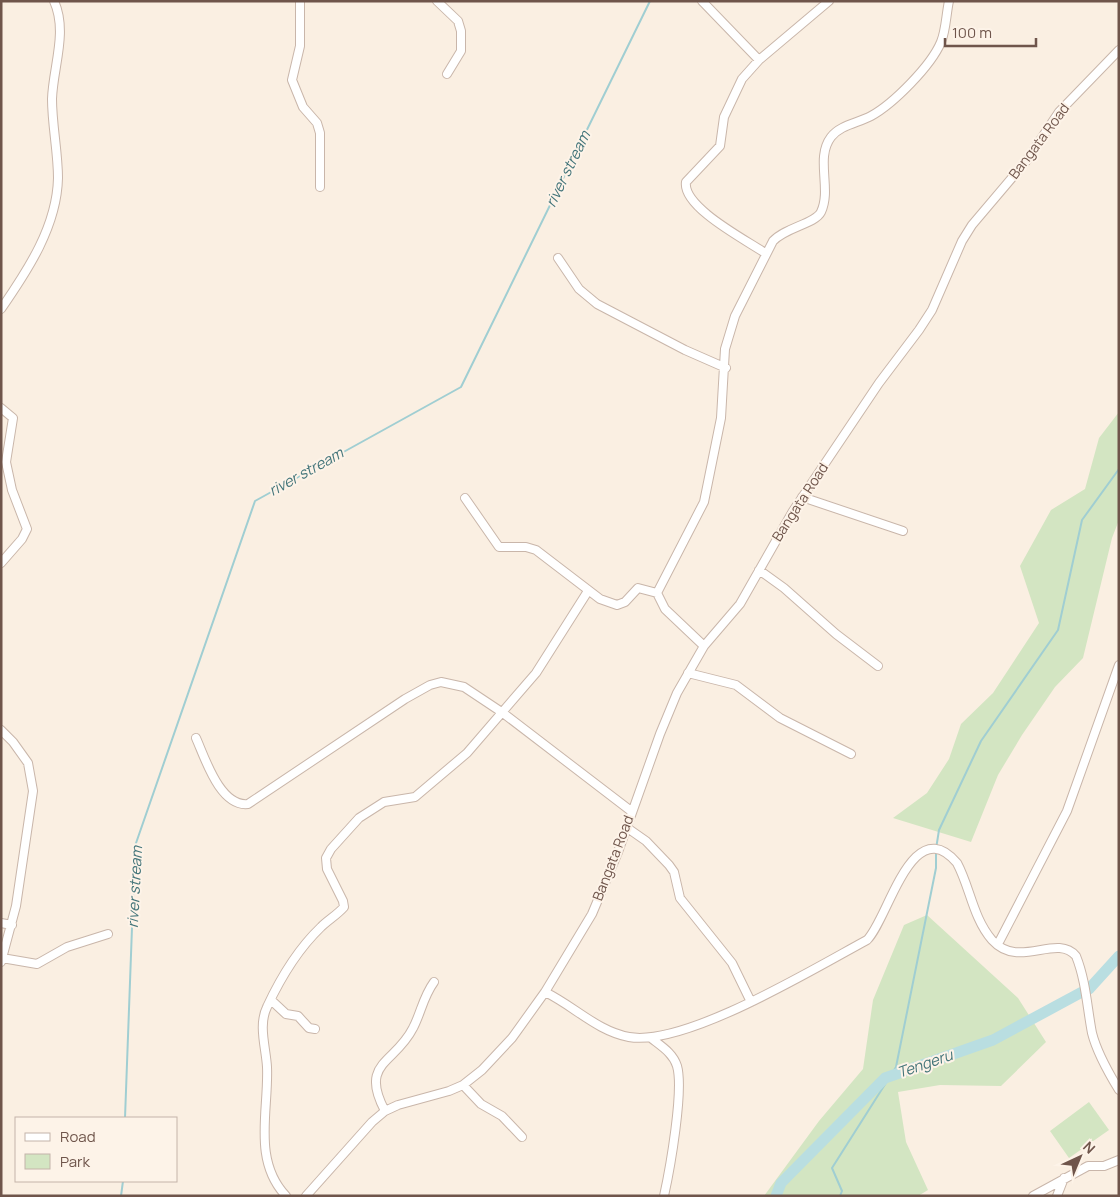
<svg xmlns="http://www.w3.org/2000/svg" width="1120" height="1197" font-family="Manrope,sans-serif">
<style>
.green{fill:#d3e5c2}
.lines{fill:none;stroke-linecap:round;stroke-linejoin:round}
.stream{stroke:#a0ced2;stroke-width:2}
.river{stroke:#b9dee1;stroke-width:11}
.minor-casing{stroke:#c9b6aa;stroke-width:10}
.minor{stroke:#fff;stroke-width:8}
.labels{text-anchor:middle;stroke-width:4;stroke-linejoin:round;paint-order:stroke}
.street-label{font-size:14px;fill:#6f554b;stroke:#fdf3e8}
.water-label{font-size:15px;font-style:italic;fill:#44757a;stroke:#fdf3e8}
</style>
<rect width="100%" height="100%" fill="#faefe2"/>
<path class="green" d="M1119,412V520L1112,538L1083,658L1055,687L1022,735L998,775L971,842L893,818L927,793L949,759L961,724L993,693L1039,623L1020,566L1051,510L1085,489L1099,438Z
M927,915L1018,998L1046,1042L1001,1086L940,1085L898,1092L906,1142L928,1190L918,1196H764L819,1121L863,1069L873,1000L904,925Z
M1089,1102L1109,1130L1069,1158L1050,1131Z"/>
<g class="lines">
<path class="stream" d="M936,849L939,830L981,741L1058,630L1082,520L1119,469
M125,1118L135,846L255,501L461,387L650,1
M121,1196L123,1181
M840,1196L842,1191L832,1168L896,1067L936,868V854"/>
<path class="river" d="M1089,989L1119,956
M776,1196L781,1183L885,1078L993,1040L1082,992"/>
<defs>
<path id="minor" d="M300,1V46L292,80L303,107L317,123L320,133V187
M437,1L458,21L461,31V51L447,74
M702,1L759,60
M765,253C746,240 682,207 686,182L720,146L724,117L742,79L759,60L829,1
M558,258L579,289L597,304L685,350L726,368
M1,309C28,270 57,226 58,178C58,152 52,125 52,99C53,67 68,32 54,1
M1,408L13,418L6,462L12,490L27,529L22,539L1,563
M802,497L903,531
M465,498L499,547H526L536,550L600,599L617,605L625,602L638,588L657,593
M759,570L784,588L836,634L878,666
M704,646L665,609L657,593L704,502L721,418L725,349L735,316L773,241C786,227 815,224 821,212C832,189 815,158 831,137C840,125 858,123 871,116C893,104 931,66 941,42C946,30 946,15 949,1
M688,673L736,685L780,718L851,754
M1,730L13,742L28,763L33,791L16,906L1,962
M196,738C205,758 220,807 248,804L405,699L430,685L441,682L464,687L503,713L631,811
M626,827L646,841L669,865L674,872L680,898L732,963L751,1002
M1,923L12,925
M998,944L1067,811L1119,665
M2,958L37,964L67,947L108,934
M545,992C574,1006 597,1031 629,1037C685,1047 815,968 867,940C888,920 912,810 957,863C970,887 973,918 992,940C1019,970 1056,933 1076,956C1086,981 1087,1007 1092,1033C1097,1053 1108,1072 1119,1090
M271,1000L286,1014L298,1016L309,1028L315,1029
M651,1038C661,1046 673,1053 677,1066C684,1090 670,1169 664,1196
M463,1085L481,1104L502,1116L522,1137
M385,1111C359,1062 395,1064 413,1028C421,1013 423,997 434,982
M286,1196C252,1160 269,1110 267,1067C266,1048 258,1025 267,1007C280,979 298,949 321,927C328,920 337,915 344,907L343,901L327,869L326,858L331,849L359,818L384,802L415,797L467,753L536,673L588,591
M306,1196L372,1122L385,1111L398,1105L449,1091L463,1085L482,1070L512,1038L545,992L592,914L618,852L660,734L677,693L704,646L740,604L793,511L879,383L919,330L932,310L962,241L972,225L1027,160L1059,112L1119,50
M1033,1196L1088,1166H1104L1119,1160
M1057,1196L1064,1178"/>
</defs>
<use href="#minor" class="minor-casing"/>
<use href="#minor" class="minor"/>
</g>
<g class="labels">
<g class="street-label">
<text transform="translate(1039 141) rotate(-53)" y="5">Bangata Road</text>
<text transform="translate(800 502) rotate(-57)" y="5">Bangata Road</text>
<text transform="translate(613 858) rotate(-69)" y="5">Bangata Road</text>
</g>
<g class="water-label">
<text transform="translate(568 169) rotate(-64)" y="5">river stream</text>
<text transform="translate(306 472) rotate(-29)" y="5">river stream</text>
<text transform="translate(135 887) rotate(-87)" y="5">river stream</text>
<text transform="translate(925 1064) rotate(-19)" y="5">Tengeru</text>
</g>
</g>
<rect width="1120" height="1197" fill="none" stroke="#6f554b" stroke-width="5"/>
<rect x="15" y="1117" width="162" height="65" fill="#fdf3e8" stroke="#c4b4a9"/>
<rect x="25" y="1133" width="25" height="8" fill="#ffffff" stroke="#c4b4a9"/>
<text x="60" y="1142" font-size="15" fill="#6f554b">Road</text>
<rect x="25" y="1154" width="25" height="15" fill="#d3e5c2" stroke="#c4b4a9"/>
<text x="60" y="1167" font-size="15" fill="#6f554b">Park</text>
<g transform="translate(1080 1157) rotate(44)" stroke="#fdf3e8" stroke-width="4" paint-order="stroke">
<path d="M0-4L9 19L0 12L-9 19Z" fill="#6f554b"/>
<text y="-8" font-size="14" font-weight="bold" text-anchor="middle" fill="#6f554b">N</text>
</g>
<path d="M945 38v8h91v-8" fill="none" stroke="#6f554b" stroke-width="2.5"/>
<text x="952" y="38" font-size="15" fill="#6f554b" stroke="#fdf3e8" stroke-width="4" paint-order="stroke">100 m</text>
</svg>
